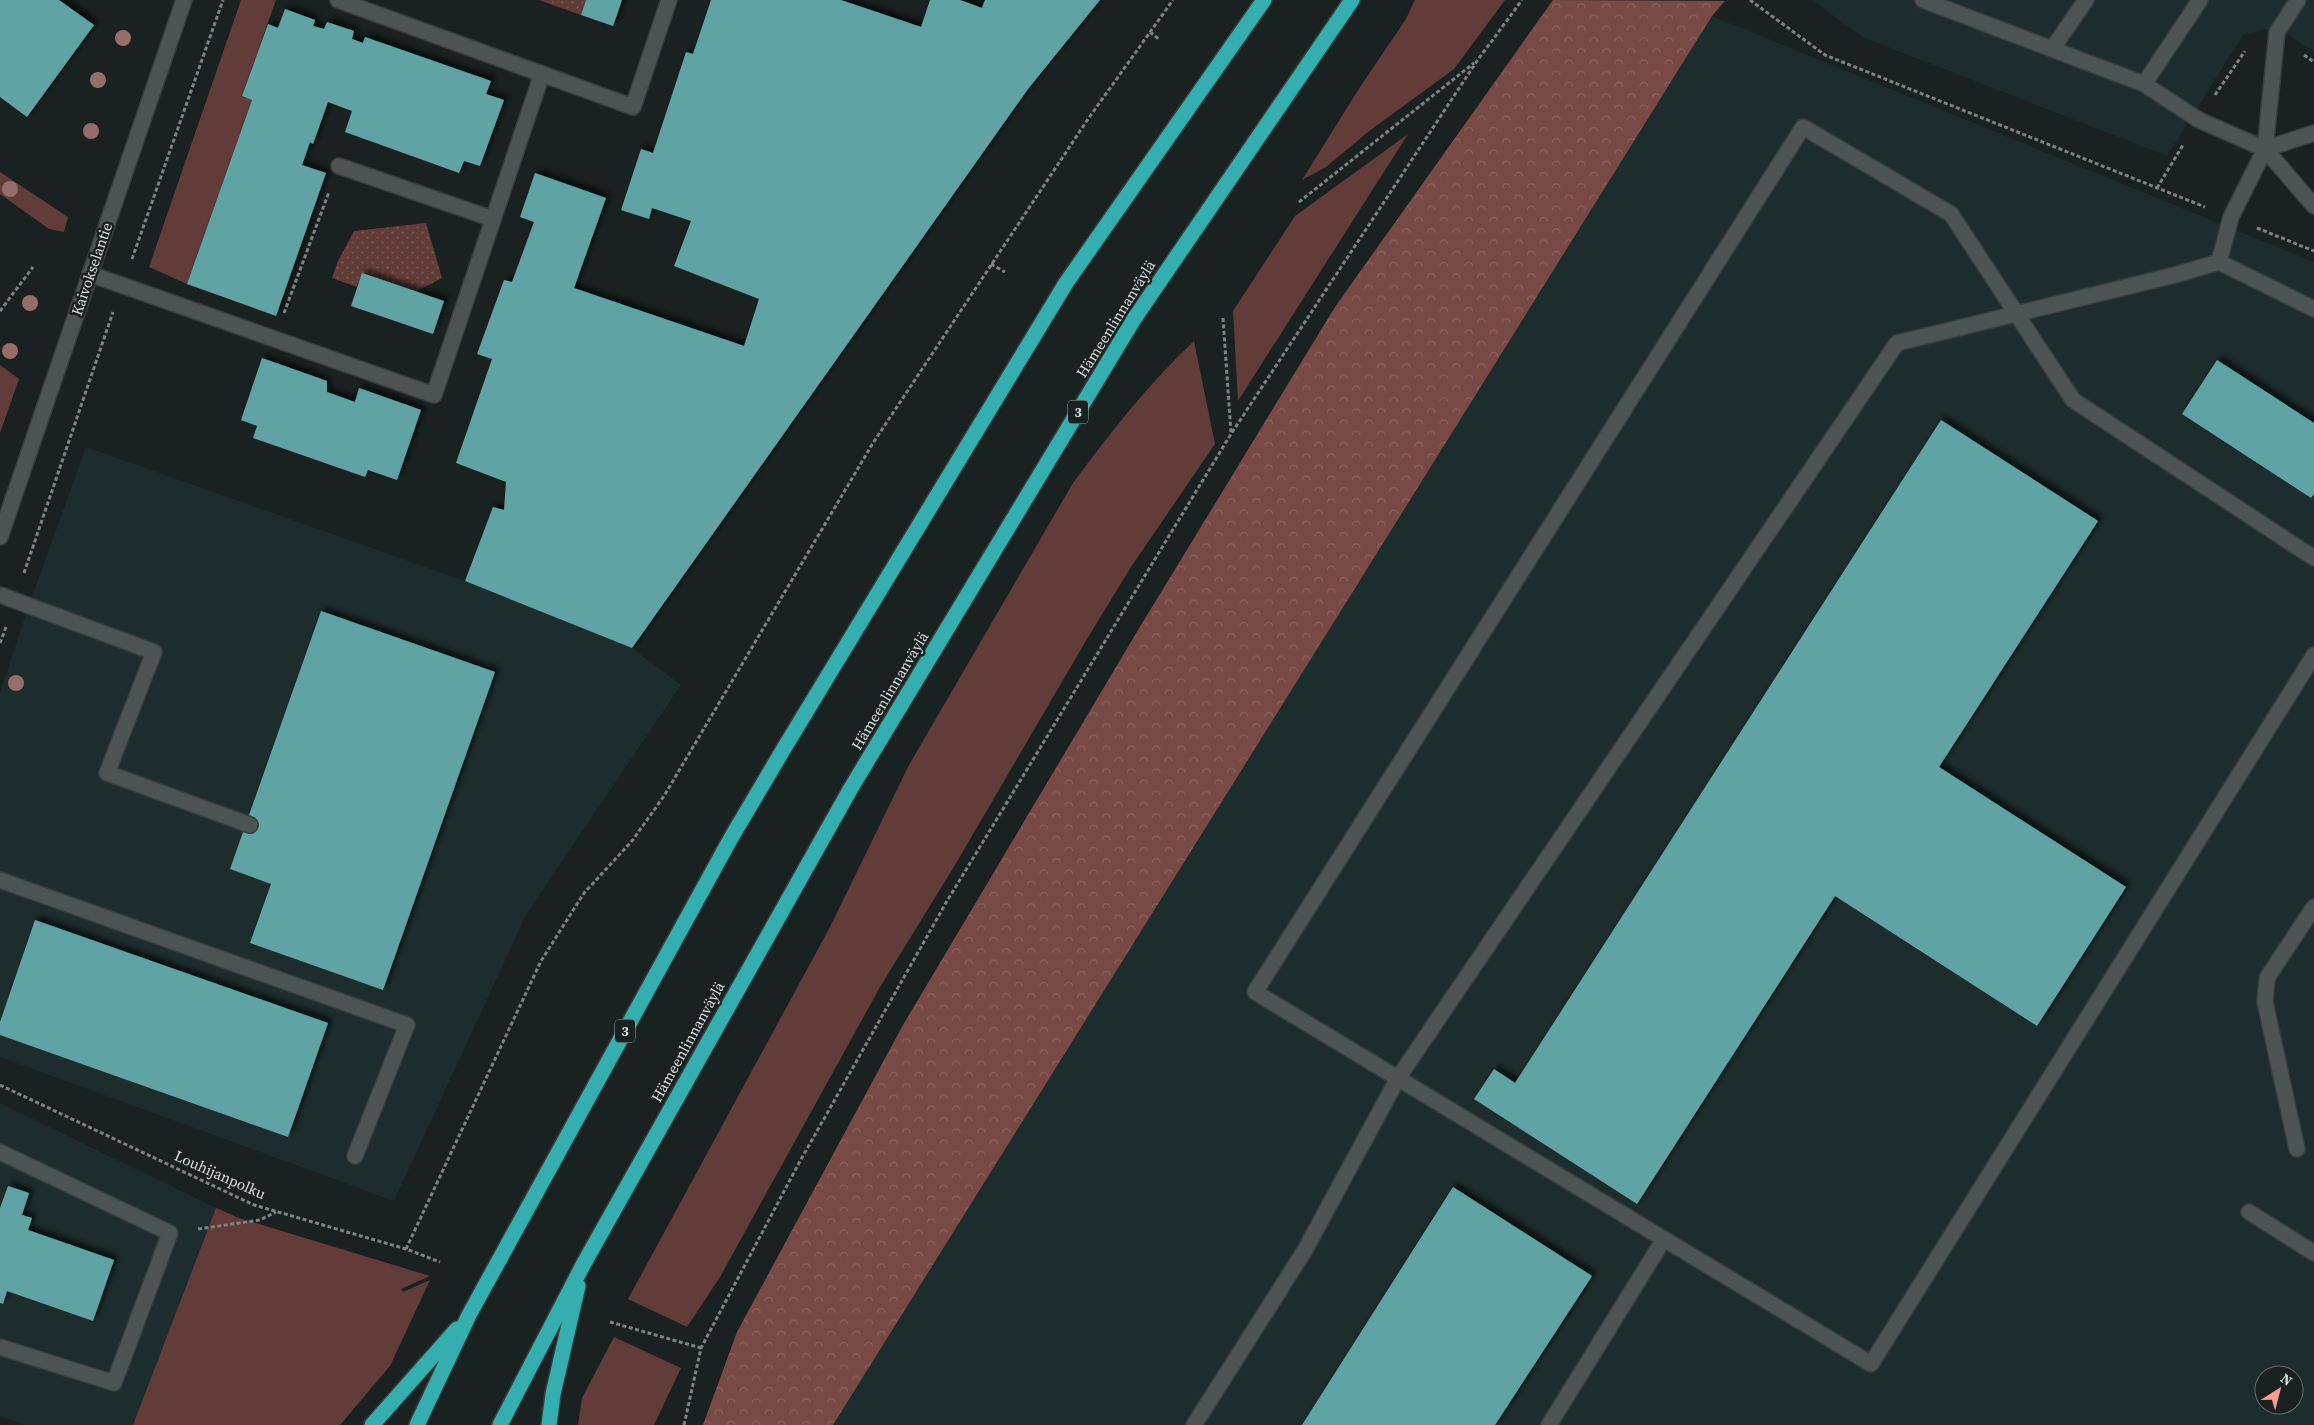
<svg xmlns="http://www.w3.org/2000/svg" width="2314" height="1425" font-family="'Source Serif 4',serif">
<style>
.built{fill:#1d2c2c;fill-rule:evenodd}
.green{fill:#623c39}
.forest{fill:url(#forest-crowns)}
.park{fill:url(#park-dots)}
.building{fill:#61a3a4;filter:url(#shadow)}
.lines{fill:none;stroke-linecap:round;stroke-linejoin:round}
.lane-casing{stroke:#383e3e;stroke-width:18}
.street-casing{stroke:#383e3e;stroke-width:18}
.highway-casing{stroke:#383e3e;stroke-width:18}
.path{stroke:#7d8383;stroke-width:3;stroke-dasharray:4 2.5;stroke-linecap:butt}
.lane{stroke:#4c5454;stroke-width:15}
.street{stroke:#4c5454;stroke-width:15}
.highway{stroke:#35aeaf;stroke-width:15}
.tree{fill:#976d69}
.labels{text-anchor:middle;stroke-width:5;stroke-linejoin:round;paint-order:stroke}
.shield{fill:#1a2121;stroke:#a0a6a6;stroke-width:1}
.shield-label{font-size:14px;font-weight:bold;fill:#dadfdf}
.street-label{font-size:15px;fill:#dadfdf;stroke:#1a2121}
</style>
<defs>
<pattern id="forest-crowns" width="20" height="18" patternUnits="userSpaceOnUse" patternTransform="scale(1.25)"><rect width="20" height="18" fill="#794945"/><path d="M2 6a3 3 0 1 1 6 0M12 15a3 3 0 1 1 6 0" fill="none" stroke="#8b635f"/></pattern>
<pattern id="park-dots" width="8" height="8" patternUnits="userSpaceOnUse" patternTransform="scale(1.25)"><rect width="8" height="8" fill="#623c39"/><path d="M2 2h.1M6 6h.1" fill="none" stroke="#785855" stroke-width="1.8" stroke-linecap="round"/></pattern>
<filter id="shadow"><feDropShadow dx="4.5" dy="-4.5" stdDeviation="2.5" flood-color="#0009"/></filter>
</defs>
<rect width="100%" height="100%" fill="#1a2121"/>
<path class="built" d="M1812,0H2314V51L2286,34L2266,29L2243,35L2167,156L1862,37Z
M1712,16L2314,262V1425H833ZM2264,1375H2294V1405H2264Z
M86,447L465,581L632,648L681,685L526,915L394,1201L0,1057V693L29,605Z
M0,1103L216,1208L133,1425H25L0,1416Z"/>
<path class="green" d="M241,0H276L242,96L252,100L187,284L149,267Z
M1415,0H1505L1454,69L1368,132L1326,167L1302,180L1358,90L1406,19Z
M1408,134L1238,401L1233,311L1295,216Z
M0,172L68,217L64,232L49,229L0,194Z
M1194,341L1215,444L1131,567L1087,639L955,865L880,987L720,1277L687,1327L628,1299L830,927L909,765L1073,483C1110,433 1149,383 1194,341Z
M0,365L19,379L0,433Z
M216,1208L239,1218L430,1276L401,1289L403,1292L430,1280L390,1366L340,1425H133Z
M614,1337L681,1368L654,1425H578L582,1398Z"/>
<path class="forest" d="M1553,0L1725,1L1712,16L833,1425H703L737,1332L903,1025L1138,630L1335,307Z"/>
<path class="park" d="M539,0H586L581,15Z
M426,223L442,278L415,292L362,274L357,287L332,278L338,261L354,231Z"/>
<path class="building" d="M0,0H59L94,25L27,117L0,97Z
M586,0H622L613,26L581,15Z
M711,0H841L921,27L930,0H960L982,8L985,0H1100L1028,89L632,648L465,581L493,507L504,510L506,482L456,463L492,359L477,354L504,280L512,282L534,222L520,217L535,173L606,198L574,288L744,346L759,299L674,266L691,221L652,208L649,219L621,210L641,149L653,153L686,52L693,54Z
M285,9L315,20L313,26L324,29L327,22L354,31L352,39L363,43L365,37L491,81L486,94L504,100L480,166L464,161L459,173L345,132L352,111L328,102L313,144L310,142L302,165L326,173L276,316L187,284L252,100L242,96L268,24L278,28Z
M362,273L444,301L433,334L351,306Z
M262,358L327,381V392L355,402L359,388L421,410L397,480L368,470L365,477L253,438L257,426L241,420Z
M2217,360L2314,423V494L2311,498L2182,414Z
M1941,420L2098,521L1939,767L2126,887L2037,1026L1835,896L1637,1204L1474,1099L1494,1069L1515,1083Z
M321,611L495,672L383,990L250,943L271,884L230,869Z
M35,920L328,1023L288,1137L0,1035V1022Z
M8,1186L29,1193L22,1215L32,1218L28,1230L114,1260L93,1321L7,1291L3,1304L0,1303V1208Z
M1453,1187L1592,1276L1495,1425H1302Z"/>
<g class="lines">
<defs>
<path id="lane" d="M338,0L633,107L669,0
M1923,0L2144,84L2199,120L2265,149L2314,133
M2052,49L2086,0
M2144,84L2200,0
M339,166L493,219
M2219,262L2314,309
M90,274L434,395L542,74
M2314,558L2073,400L1951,214L1803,127L1255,992L1871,1364L2314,655
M0,595L154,652L107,773L250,825
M0,880L407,1025L355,1156
M2297,1149L2265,1002L2267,978L2314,907
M0,1152L170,1233L114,1383L0,1347
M2249,1212L2314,1253
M1194,1425L1305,1250L1398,1078L1897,343L2175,275L2219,262L2231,217L2265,149L2277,32L2298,0
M1549,1425L1664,1239"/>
<path id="street" d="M2265,149L2314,206
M0,537L184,0"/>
<path id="highway" d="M372,1425L457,1329
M417,1425L469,1315L731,838L783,750L1066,283L1264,0
M500,1425L583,1265L851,788L1134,319L1352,0
M549,1425L553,1394L578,1286"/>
</defs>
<use href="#lane" class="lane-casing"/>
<use href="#street" class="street-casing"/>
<use href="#highway" class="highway-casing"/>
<path class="path" d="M1750,0L1825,55L2205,207
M1150,32L1160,40
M2304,55L2314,62
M2215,95L2245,51
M2157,188L2183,145
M1299,202L1474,63
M2257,228L2314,251
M132,259L223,0
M991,264L1005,272
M0,311L33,267
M284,313L329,192
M1223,318L1231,433
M24,573L113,312
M0,643L6,627
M0,1085L254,1205L406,1249L440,1262
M198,1229L260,1220L276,1212
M406,1249L541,961L584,893L632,841L664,796L873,443L1088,119L1173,0
M610,1322L701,1348
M684,1425L701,1348L799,1163L947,901L1231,434L1477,61L1522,0"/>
<use href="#lane" class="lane"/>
<use href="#street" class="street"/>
<use href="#highway" class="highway"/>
</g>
<g class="tree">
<circle cx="123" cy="38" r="8"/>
<circle cx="98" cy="80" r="8"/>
<circle cx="91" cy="131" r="8"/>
<circle cx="10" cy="189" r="8"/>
<circle cx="30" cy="303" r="8"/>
<circle cx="10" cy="351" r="8"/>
<circle cx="16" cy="683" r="8"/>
</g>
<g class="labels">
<g class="shield">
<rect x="1068" y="400.5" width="20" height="23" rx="4"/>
<rect x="615" y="1019.5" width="20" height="23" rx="4"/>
</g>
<g class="shield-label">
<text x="1078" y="417">3</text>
<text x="625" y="1036">3</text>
</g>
<g class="street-label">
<text transform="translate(92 269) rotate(-71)" y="5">Kaivokselantie</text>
<text transform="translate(1116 319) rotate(-58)" y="5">Hämeenlinnanväylä</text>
<text transform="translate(890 691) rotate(-59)" y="5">Hämeenlinnanväylä</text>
<text transform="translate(688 1042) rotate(-61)" y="5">Hämeenlinnanväylä</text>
<text transform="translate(220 1175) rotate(24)" y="5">Louhijanpolku</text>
</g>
</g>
<g transform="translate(2279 1390) rotate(36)"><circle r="24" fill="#1a2121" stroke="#676d6d"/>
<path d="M0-4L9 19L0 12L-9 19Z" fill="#f59c95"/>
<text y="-8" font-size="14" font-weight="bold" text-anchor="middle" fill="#dadfdf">N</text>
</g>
</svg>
